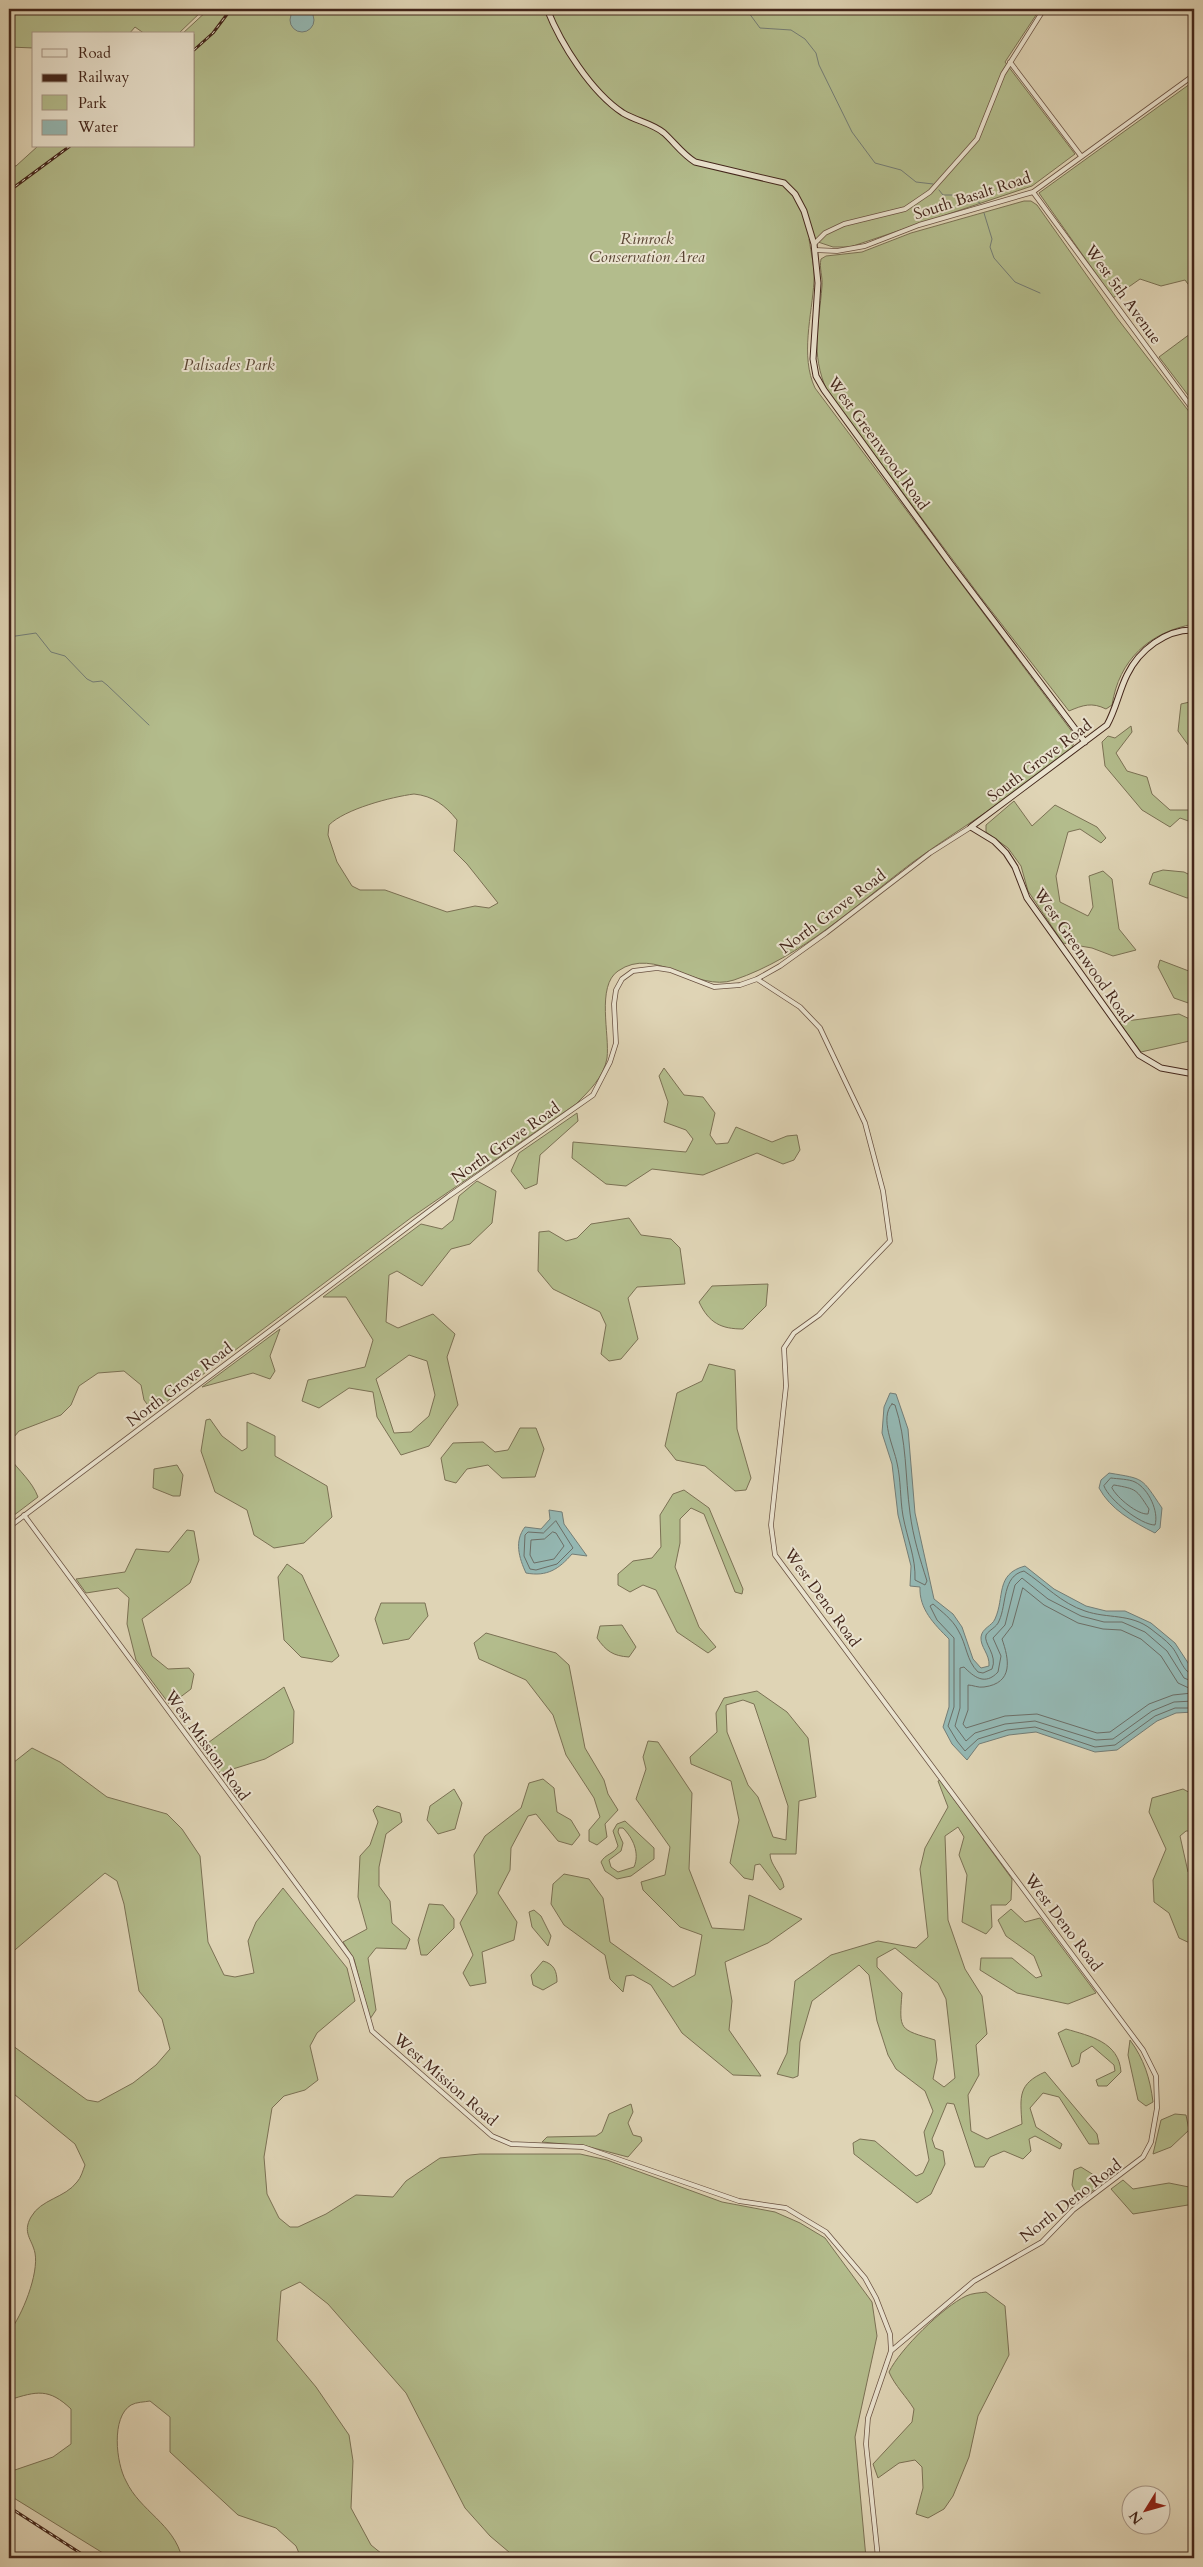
<svg xmlns="http://www.w3.org/2000/svg" width="1203" height="2567" font-family="Cardo,serif">
<style>
.green{fill:#b3bc8c;stroke:#7b7154;fill-rule:evenodd}
.water{fill:#94b7b2;stroke:#747d76}
.lines{fill:none;stroke-linecap:round;stroke-linejoin:round}
.shore{stroke:#6c6e66;stroke-width:1}
.stream{stroke:#747d76;stroke-width:1}
.street-casing{stroke:#6a5242;stroke-width:5.5}
.secondary-casing{stroke:#43261b;stroke-width:7}
.street{stroke:#eae3cf;stroke-width:4}
.secondary{stroke:#eae3cf;stroke-width:5}
.rail-casing{stroke:#43261b;stroke-width:3}
.rail{stroke:#eae3cf;stroke-width:1;stroke-dasharray:4;stroke-linecap:butt}
.labels{text-anchor:middle;stroke-width:4;stroke-linejoin:round;paint-order:stroke}
.street-label{font-size:16px;fill:#43261b;stroke:#eae3cf}
.park-label{font-size:16px;font-style:italic;fill:#594432;stroke:#eae3cf}
</style>
<rect width="100%" height="100%" fill="#dfd4b5"/>
<filter id="stains"><feTurbulence type="fractalNoise" baseFrequency=".004" numOctaves="4"/><feColorMatrix values="0 0 0 0 .2 0 0 0 0 .09 0 0 0 0 .02 0 0 0 .5 -.17"/></filter>
<radialGradient id="worn" r=".72"><stop offset=".6" stop-color="#630" stop-opacity="0"/><stop offset="1" stop-color="#630" stop-opacity=".3"/></radialGradient>
<path class="green" d="M9,9H204L178,34H145L135,27L129,34H34V48L9,47Z
M209,9H1040L1005,62L1075,154L1032,186L850,247H833L809,239C811,253 815,268 814,281C812,315 800,356 815,388L1076,737L1072,748L1067,752C1045,768 1024,786 1001,802C972,822 942,841 913,862C857,904 802,957 734,980C696,993 655,945 618,971C596,986 610,1035 607,1058C604,1077 589,1091 576,1104L412,1217L153,1412L144,1400L141,1385L124,1371L98,1373L79,1386L71,1405L61,1415L19,1431L9,1443V165L16,166L38,146H194V34H182ZM414,794C433,796 445,805 457,820L454,851L467,864L498,903L489,908L475,906L447,912L385,890H360L352,886L337,862L328,835L329,825C345,809 391,797 414,794Z
M1194,81V292L1185,280L1161,286L1140,279L1113,298L1039,193Z
M1024,201H1031L1037,205L1117,318L1194,418V624C1149,632 1119,660 1112,705L1106,709C1092,702 1083,705 1069,711L979,595L827,391C810,352 819,326 822,286C823,277 819,268 821,259L826,256L862,252L911,233Z
M1194,331V403L1159,357Z
M1194,701V753L1178,731L1181,704Z
M1131,726L1132,732L1116,753L1127,771L1147,777L1152,794L1170,810H1194V823L1180,818L1170,827L1142,810L1105,766L1102,742L1108,736L1115,738Z
M1014,801L1032,826L1055,805L1097,827L1106,838L1101,843L1080,829L1068,832L1056,876L1060,902L1088,916L1093,907L1089,876L1103,871L1112,879L1119,929L1136,950L1113,956L1092,948L1063,943L1028,891L1021,866L1008,848L986,832V825Z
M1163,870L1184,872L1194,877V897L1187,898L1149,884L1153,873Z
M1160,960L1194,973V1005L1174,998L1158,967Z
M1179,1014L1194,1021V1040L1141,1052L1119,1022Z
M664,1068L684,1095L703,1097L715,1113L710,1135L716,1144L728,1143L736,1127L772,1142L787,1136L797,1135L800,1150L794,1160L783,1164L757,1153L703,1175L652,1169L626,1186L606,1184L572,1158L573,1142L686,1152L693,1139L686,1130L664,1122L668,1102L659,1076Z
M577,1113L578,1121L540,1155L537,1184L525,1189L511,1171L519,1153Z
M477,1181L496,1191L492,1223L470,1244L451,1249L422,1286L397,1271L389,1275L386,1322L398,1328L433,1314L455,1334L447,1357L458,1405L429,1446L401,1455L377,1417L373,1392L349,1388L319,1408L302,1401L308,1380L365,1367L373,1340L346,1297H323L421,1224L442,1229L453,1220L459,1196ZM409,1355L427,1361L435,1395L429,1416L411,1432L394,1433L376,1379Z
M629,1218L641,1235L671,1239L680,1248L685,1284L637,1287L628,1298L638,1339L621,1359L609,1361L601,1354L606,1325L600,1312L553,1289L538,1271L539,1232L549,1231L566,1241L577,1238L591,1224Z
M768,1284L766,1306L743,1329C721,1329 709,1323 699,1302L712,1286Z
M280,1329L270,1356L275,1371L270,1379L253,1373L202,1387Z
M709,1364L735,1370L737,1429L751,1478L746,1490L735,1491L705,1466L676,1460L665,1446L677,1393L702,1381Z
M210,1419L222,1436L242,1451L247,1448V1422L275,1436V1456L327,1486L332,1517L304,1543L274,1548L254,1535L247,1510L215,1492L201,1451L206,1420Z
M520,1428H536L544,1449L535,1477L502,1478L488,1465L467,1469L456,1483L445,1480L441,1458L453,1443L483,1442L495,1452L508,1450Z
M9,1457C19,1471 32,1481 38,1497L9,1519Z
M177,1465L183,1475L180,1496H173L153,1488L154,1469Z
M684,1490L709,1508L743,1589L742,1594L735,1592L704,1514L691,1508L680,1519V1543L675,1567L699,1627L716,1647L708,1653L677,1632L656,1590L643,1585L630,1592L618,1585V1574L633,1561L652,1558L661,1547L660,1515L673,1494Z
M187,1530L194,1531L199,1560L190,1583L142,1619L152,1656L168,1669L189,1668L194,1674L191,1689L170,1705L136,1660L127,1624L129,1598L118,1588L86,1593L76,1579L125,1572L136,1549L169,1552Z
M287,1564L302,1575L339,1656L332,1662L301,1657L284,1640L278,1577Z
M381,1603H425L428,1616L409,1639L383,1644L375,1619Z
M622,1625L636,1647L629,1657C613,1656 606,1651 597,1638L600,1626Z
M486,1633L556,1653L569,1665L585,1748L604,1780L608,1794L618,1810L605,1824L607,1837L597,1845L589,1841V1830L600,1817L594,1798L566,1755L553,1715L526,1680L479,1659L474,1643Z
M284,1687L294,1711L293,1743L265,1759L220,1773L201,1748Z
M757,1691L787,1712L808,1738L816,1797L799,1801L796,1854H770C770,1865 782,1874 784,1887L780,1890L760,1864L755,1865L753,1880L744,1878L730,1863L739,1820L731,1781L691,1764L690,1757L717,1732L716,1713L724,1698ZM743,1700L754,1704L788,1806L786,1840L773,1837L758,1797L748,1785L727,1732L726,1705Z
M648,1741L658,1742L692,1793L689,1869L712,1928L744,1930L749,1895L802,1919L768,1943L725,1962L732,2001L729,2030L761,2076L733,2075L682,2033L651,1985L633,1975L626,1976L623,1992L610,1979L605,1955L564,1925L551,1904L553,1884L564,1874L589,1879L603,1898L610,1942L673,1987L695,1975L702,1935L680,1927L643,1890L641,1882L665,1875L670,1847L636,1799L646,1769L643,1757Z
M32,1748L60,1762L107,1797L167,1814L182,1829L200,1856L208,1942L224,1975L235,1977L254,1973L248,1941L256,1922L283,1888L347,1968L355,2001L317,2033L310,2046L318,2080L305,2090L284,2096L272,2108L264,2157L267,2194L279,2218L290,2227H298L326,2214L356,2195L393,2197L406,2181L440,2158L480,2154H580L607,2160L722,2202L775,2212L800,2223L825,2238L872,2302L877,2336L855,2437L866,2558H516L490,2536L465,2508L406,2393L328,2304L300,2282L281,2291L277,2340L316,2387L349,2435L353,2461L351,2508L371,2545L387,2558H301L296,2546L276,2528L238,2515L170,2452V2417L150,2401C145,2402 136,2402 131,2405C111,2417 116,2463 126,2481C140,2511 174,2524 182,2558H111L9,2495V2472L53,2457L71,2444V2409C49,2388 37,2391 9,2400V2332C22,2316 39,2274 35,2253C32,2239 22,2233 31,2217C41,2199 65,2198 77,2182C81,2178 83,2170 85,2165L75,2144L9,2090V2043L87,2100L98,2102L133,2083L156,2065L170,2049L162,2019L139,1991L124,1904L117,1881L105,1873L9,1955V1766Z
M543,1779L554,1788L557,1812L571,1820L580,1835L572,1845L558,1841L536,1814L528,1816L511,1848L510,1870L498,1893L517,1922L514,1940L482,1952L486,1983L470,1986L463,1973L473,1955L460,1923L477,1893L474,1855L485,1836L521,1808L529,1783Z
M940,1780L1012,1879L1011,1900L1006,1905H991L992,1927L986,1934L962,1922L967,1875L959,1855L964,1837L958,1827L945,1836L948,1920L965,1969L982,1996L987,2034L976,2045L979,2075L968,2095L971,2131L987,2139L1022,2124C1020,2096 1018,2084 1045,2072L1097,2134L1099,2144H1089L1059,2097L1043,2093L1030,2108L1036,2127L1062,2144L1060,2149L1035,2136L1029,2139L1031,2151L1023,2159L1004,2151L990,2157L984,2167H975L954,2104L947,2103L932,2139L935,2148L943,2151L945,2164L931,2194L917,2203L854,2154L853,2143L860,2139L875,2141L916,2176L923,2173L929,2160L924,2132L933,2111L925,2091L896,2069L888,2055L877,2021L869,1975L859,1965L812,2001L800,2042L798,2076L793,2078L777,2074L787,2053L795,1981L831,1955L878,1941L916,1948L928,1937L920,1869L925,1848L948,1807L938,1781ZM895,1948L938,1983L946,1999L955,2078L944,2087L933,2079L937,2060L935,2040C899,2029 899,2031 902,1993L877,1967V1958Z
M454,1789L462,1803L455,1829L438,1834L427,1820L430,1806Z
M1183,1789L1194,1795V1831H1186L1180,1836L1188,1872L1194,1878V1945L1179,1938L1169,1913L1154,1902L1153,1880L1166,1849L1149,1812L1152,1798Z
M377,1806L400,1813L402,1822L386,1834L379,1867V1886L390,1901L392,1923L410,1939L406,1949L376,1948L368,1958L376,2010L370,2019L354,1959L343,1942L367,1929L358,1897L360,1856L370,1845L378,1822L373,1810Z
M625,1821L654,1848V1859L631,1876L617,1879L605,1871L601,1862C605,1854 614,1854 618,1846L613,1831L617,1824ZM619,1828H623C633,1838 640,1853 634,1867L618,1872L611,1867L609,1860L621,1851L623,1843L618,1832Z
M429,1904L443,1905L454,1919V1928L427,1955H421L418,1940Z
M1011,1909L1025,1922L1040,1918L1096,1993L1068,2004L1017,1993L980,1970L981,1958H1012L1036,1978L1042,1976L1034,1956L1006,1936L998,1920Z
M534,1910L541,1916L551,1936L548,1946L532,1927L529,1912Z
M543,1961C554,1964 557,1971 557,1982L543,1990L533,1985L531,1975Z
M1066,2029C1090,2036 1119,2042 1121,2072L1107,2086H1098L1096,2080L1115,2071L1114,2065L1092,2046L1081,2053L1079,2063L1072,2067L1058,2033Z
M1130,2040C1144,2059 1150,2078 1153,2102L1146,2106L1138,2100L1128,2055Z
M631,2104L633,2112L628,2123L633,2135L641,2137L642,2141L628,2157L586,2146L542,2142L547,2137L596,2136L602,2132L609,2114Z
M1175,2114L1186,2115L1189,2130L1171,2147L1153,2154L1161,2120Z
M1081,2167L1105,2182L1079,2200L1072,2185L1074,2170Z
M1123,2180L1133,2189L1169,2183L1194,2188V2204L1133,2214L1111,2189Z
M986,2292L1005,2306L1009,2355L978,2416L969,2457L953,2496L944,2509L928,2518L916,2514L923,2488L922,2467L915,2460L899,2463L878,2478L873,2464L912,2422L914,2409C906,2396 895,2386 889,2372C900,2349 943,2307 966,2296C972,2293 980,2293 986,2292Z"/>
<path class="water" d="M290 20a12 12 0 1 1 24 0a12 12 0 1 1-24 0Z
M890,1393L896,1394L908,1429L915,1513L934,1599L953,1614L962,1627L973,1659L981,1668L989,1666C990,1654 980,1647 981,1637C982,1628 992,1626 995,1619C1005,1597 995,1574 1025,1566L1054,1589L1086,1606L1106,1611H1125L1151,1623L1175,1643L1194,1672V1712L1176,1713L1157,1721L1117,1750L1095,1752L1036,1732L1009,1735L979,1744L967,1760L952,1744L943,1727L949,1707V1639C934,1624 919,1609 920,1587L910,1586L911,1566L898,1515L892,1464L882,1433L884,1407Z
M1109,1473C1145,1479 1141,1477 1162,1508L1160,1528L1155,1533C1133,1522 1110,1509 1099,1488L1101,1480Z
M549,1510L562,1512L564,1524L587,1556L572,1554C559,1569 547,1577 526,1573C519,1558 514,1541 525,1527L541,1529L550,1519Z"/>
<g class="lines">
<path class="shore" d="M892,1404L895,1405C907,1441 905,1476 910,1513C913,1537 920,1559 927,1581L925,1585L915,1580C916,1558 907,1538 903,1516C900,1499 901,1480 897,1463C894,1447 879,1418 892,1404Z
M1111,1478C1118,1479 1129,1479 1135,1482C1149,1489 1159,1512 1155,1525C1141,1525 1109,1500 1104,1486Z
M1114,1485C1137,1489 1136,1489 1149,1509L1148,1514C1138,1515 1117,1498 1112,1488Z
M556,1521L573,1548L557,1564L536,1570L530,1569L524,1556L525,1535L528,1532L543,1533Z
M553,1532L556,1533L564,1546L554,1559L534,1563L530,1555L531,1540L544,1539Z
M1023,1588L1044,1605L1078,1623L1103,1629L1121,1630L1141,1639L1161,1656L1178,1683L1191,1689L1192,1693L1173,1695L1149,1704L1110,1732L1097,1733L1037,1714L1005,1716L966,1728L963,1724L968,1710V1685C973,1685 978,1688 984,1687C1014,1683 1009,1659 1002,1639L1012,1626Z
M1194,1675C1183,1674 1179,1654 1171,1646C1166,1640 1157,1634 1151,1629C1130,1613 1108,1619 1085,1611C1061,1603 1045,1585 1024,1571C1002,1576 1007,1604 999,1621C997,1627 989,1630 986,1635C983,1643 998,1655 992,1669L983,1673L978,1672C966,1660 967,1645 958,1630C952,1619 942,1612 933,1604L930,1606L937,1620L954,1638V1707L948,1726L957,1741L965,1751L978,1739L1007,1730L1035,1727L1095,1747L1115,1745L1155,1716L1175,1708H1194
M1194,1682L1184,1678L1167,1651L1145,1632L1122,1622H1104L1081,1616L1048,1599L1022,1578L1015,1585L1005,1625L993,1638L1001,1656L998,1672C985,1686 974,1677 964,1667L960,1668V1708L955,1726L966,1741L975,1733L1005,1724L1035,1721L1096,1740L1113,1739L1152,1711L1174,1702L1194,1701"/>
<path class="stream" d="M746,9L760,28L791,30L805,39L816,53L819,65L852,132L875,163L901,170L916,182L933,184
M939,190L943,195H966L980,203
M984,213L992,239L990,247L994,258L1015,282L1040,293
M9,637L36,633L51,652L65,656L87,679L93,682L102,681L107,685L149,725"/>
<defs>
<path id="street" d="M1010,62L1081,156
M1033,192L1194,411
M814,244L825,233L844,224L905,209L930,192L977,139L1003,74L1044,9
M815,250L837,251L865,246L919,225L1033,192L1194,75
M757,979L800,1007L820,1028L865,1123L883,1191L890,1241L819,1315L794,1333L784,1348L786,1386L771,1525L775,1555L1143,2050L1156,2076L1157,2108L1151,2142L1143,2157L1073,2210L1042,2242L974,2281L891,2351
M24,1515L351,1958L372,2031L492,2136L511,2144L583,2147L739,2201L786,2208L826,2232L865,2278L876,2298L890,2334L891,2351L868,2418L866,2444L878,2558
M9,1527L449,1196L593,1095L610,1062L616,1043L614,1004L616,990L622,979L633,971L657,968L670,970L714,987L740,985L757,979L780,966L826,933L930,853L971,827"/>
<path id="secondary" d="M547,9C561,44 591,92 623,113C636,121 652,123 664,133C675,143 682,154 695,162L784,183L795,194L804,211L814,244L818,283L813,359L816,376L824,390L950,563L1085,742
M1194,630C1166,629 1139,650 1127,675C1119,691 1116,709 1107,725L971,827L994,841L1006,853L1015,867L1027,898L1139,1055L1161,1068L1194,1074"/>
</defs>
<use href="#street" class="street-casing"/>
<use href="#secondary" class="secondary-casing"/>
<use href="#street" class="street"/>
<use href="#secondary" class="secondary"/>
<defs>
<path id="rail" d="M194,50L213,33L231,9
M9,191L70,146
M9,2507L88,2558"/>
</defs>
<use href="#rail" class="rail-casing"/>
<use href="#rail" class="rail"/>
</g>
<g class="labels">
<g class="street-label">
<text transform="translate(972 195) rotate(-18)" y="6">South Basalt Road</text>
<text transform="translate(1124 294) rotate(54)" y="6">West 5th Avenue</text>
<text transform="translate(879 443) rotate(54)" y="6">West Greenwood Road</text>
<text transform="translate(1039 760) rotate(-37)" y="6">South Grove Road</text>
<text transform="translate(832 911) rotate(-37)" y="6">North Grove Road</text>
<text transform="translate(1084 955) rotate(55)" y="6">West Greenwood Road</text>
<text transform="translate(505 1142) rotate(-35)" y="6">North Grove Road</text>
<text transform="translate(179 1384) rotate(-37)" y="6">North Grove Road</text>
<text transform="translate(823 1597) rotate(54)" y="6">West Deno Road</text>
<text transform="translate(208 1745) rotate(54)" y="6">West Mission Road</text>
<text transform="translate(1064 1922) rotate(53)" y="6">West Deno Road</text>
<text transform="translate(446 2079) rotate(41)" y="6">West Mission Road</text>
<text transform="translate(1070 2200) rotate(-38)" y="6">North Deno Road</text>
</g>
<g class="park-label">
<text x="647" y="244">Rimrock<tspan x="647" dy="18">Conservation Area</tspan></text>
<text x="229" y="370">Palisades Park</text>
</g>
</g>
<rect width="1203" height="2567" fill="none" stroke="#dfd4b5" stroke-width="30"/>
<rect x="10" y="10" width="1183" height="2547" fill="none" stroke="#43261b" stroke-width="2.5"/>
<rect x="15" y="15" width="1173" height="2537" fill="none" stroke="#43261b"/>
<rect x="32" y="32" width="162" height="115" fill="#eae3cf" stroke="#a79787"/>
<rect x="42" y="49" width="25" height="8" fill="#eae3cf" stroke="#a79787"/>
<text x="78" y="58" font-size="15" fill="#43261b">Road</text>
<rect x="42" y="74" width="25" height="8" fill="#43261b" stroke="#a79787"/>
<text x="78" y="82" font-size="15" fill="#43261b">Railway</text>
<rect x="42" y="95" width="25" height="15" fill="#b3bc8c" stroke="#a79787"/>
<text x="78" y="108" font-size="15" fill="#43261b">Park</text>
<rect x="42" y="120" width="25" height="15" fill="#94b7b2" stroke="#a79787"/>
<text x="78" y="132" font-size="15" fill="#43261b">Water</text>
<g transform="translate(1146 2510) rotate(233)"><circle r="24" fill="#eae3cf" stroke="#a79787"/>
<path d="M0-4L9 19L0 12L-9 19Z" fill="#8f2418"/>
<text y="-8" font-size="14" font-weight="bold" text-anchor="middle" fill="#43261b">N</text>
</g>
<rect width="100%" height="100%" filter="url(#stains)"/>
<rect width="100%" height="100%" fill="url(#worn)"/>
</svg>
